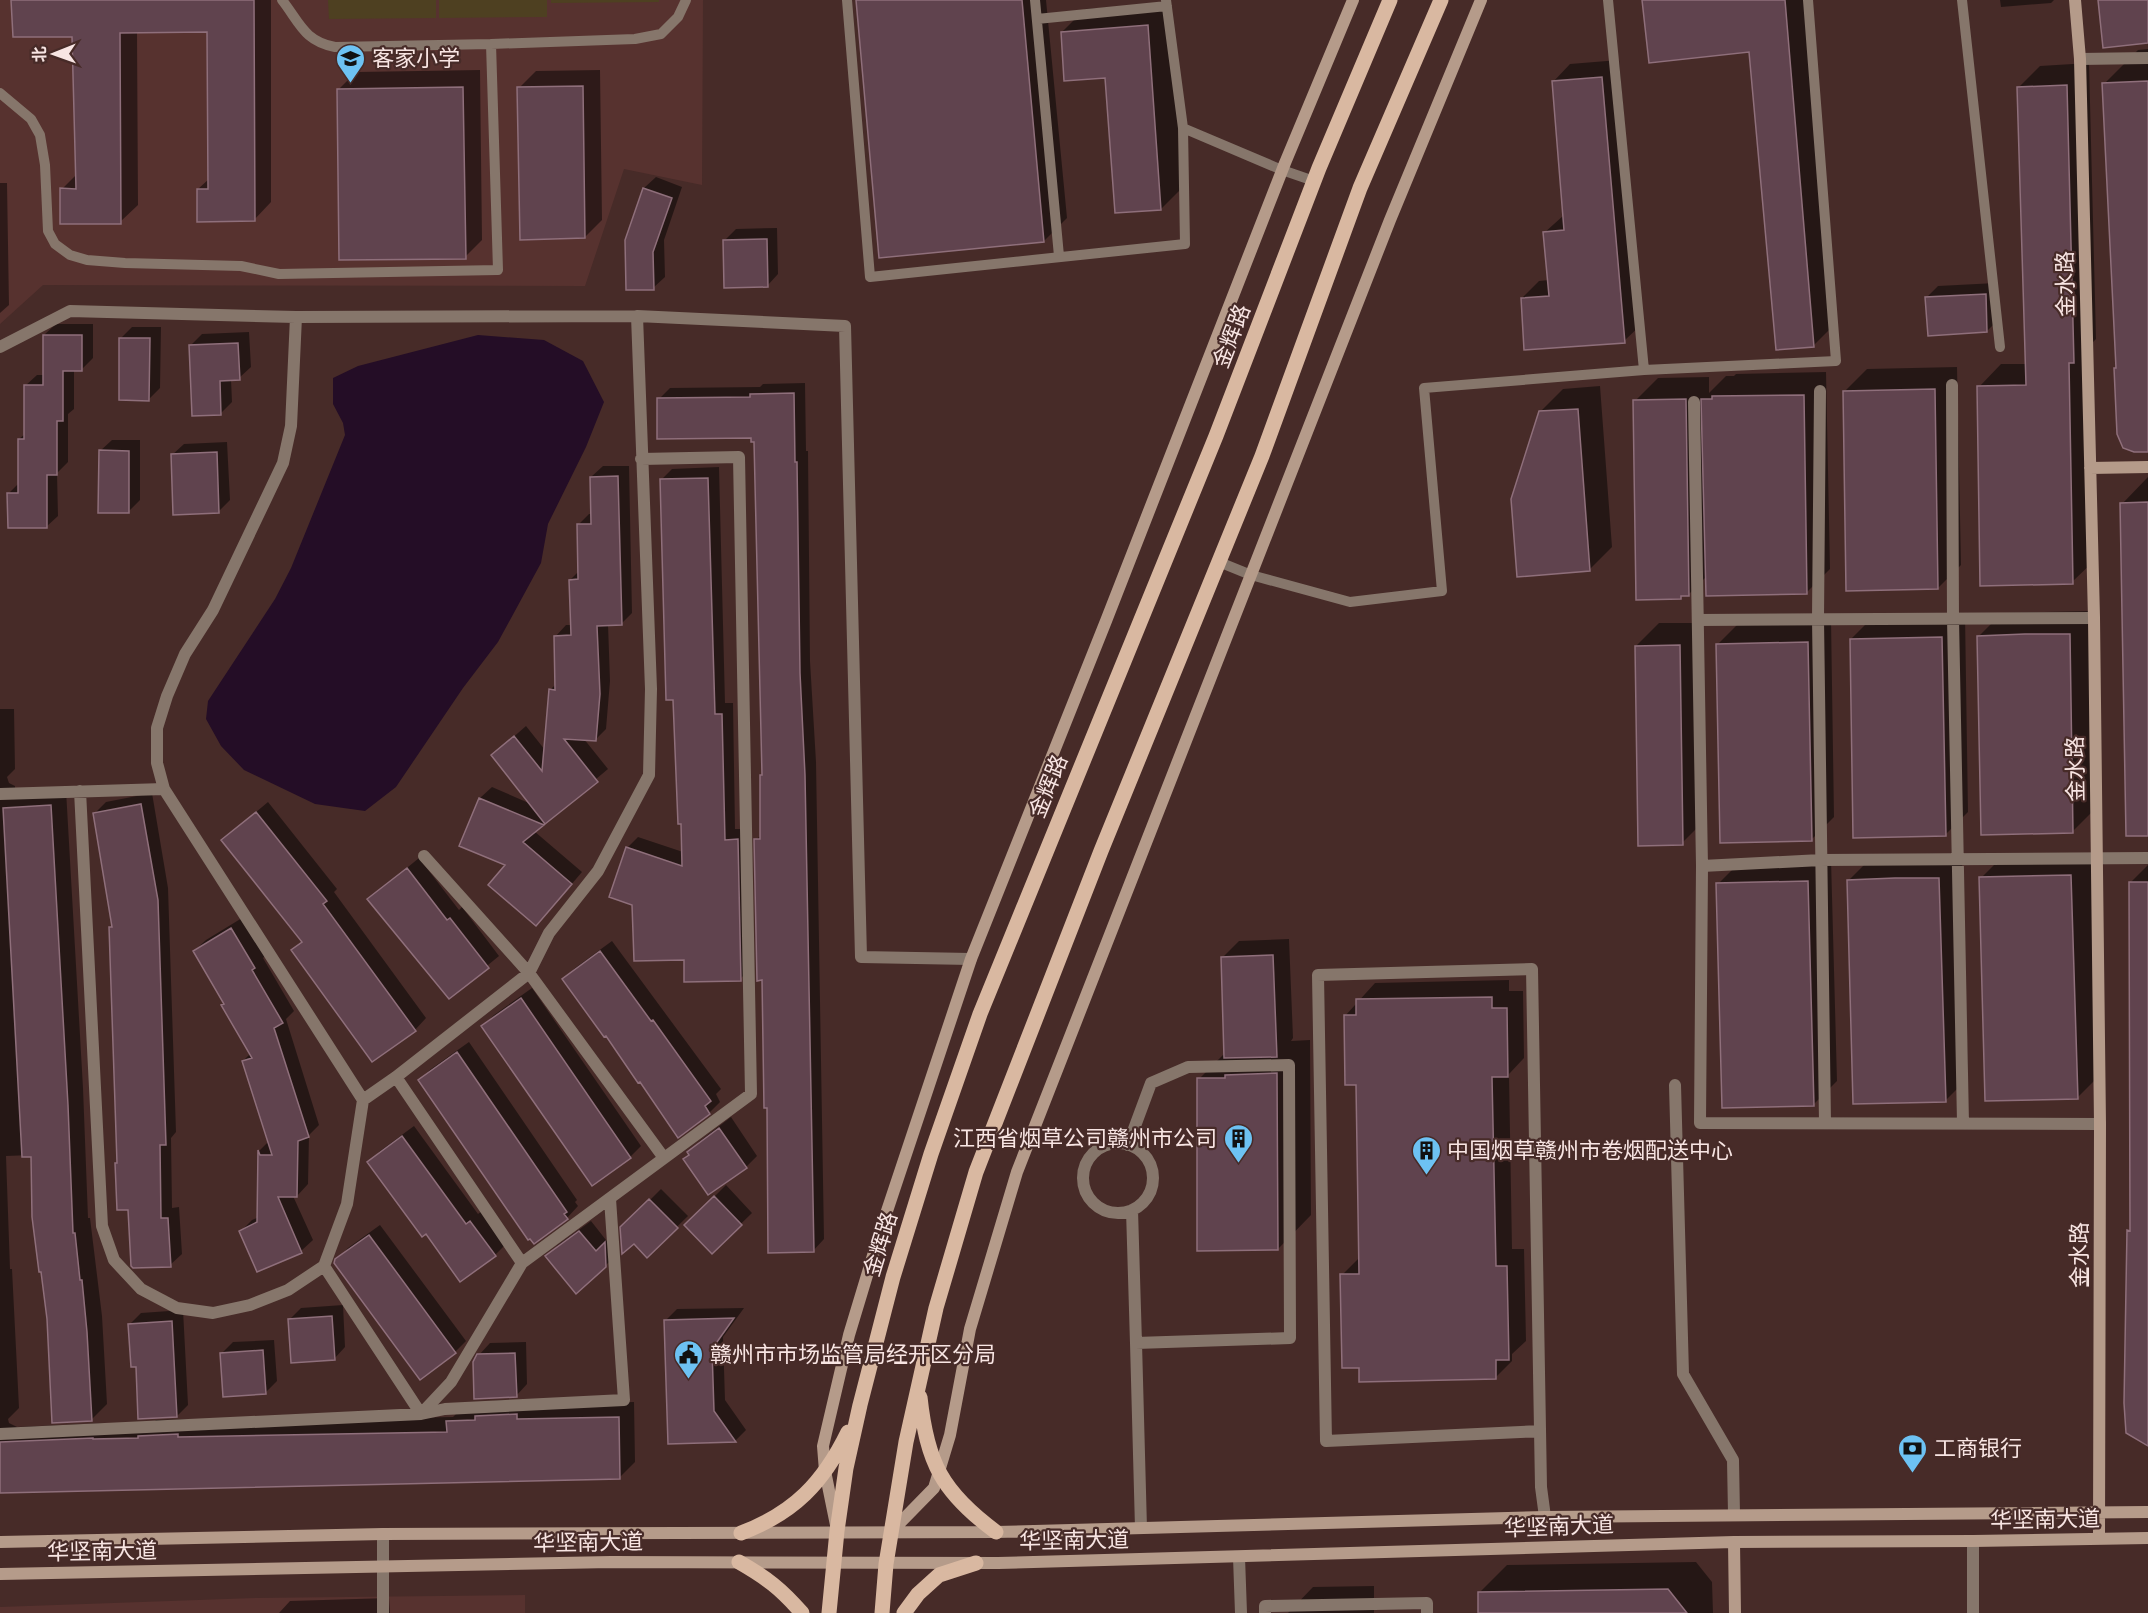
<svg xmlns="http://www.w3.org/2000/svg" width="2148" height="1613" font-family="Jost,'Noto Sans SC',sans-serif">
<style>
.built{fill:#57322f}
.green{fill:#4e4021}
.water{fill:#240d26}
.shadow{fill:#0007}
.building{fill:#60434e;stroke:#8f6f7b;stroke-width:1.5}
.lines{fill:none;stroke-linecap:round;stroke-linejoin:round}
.lane{stroke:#86766b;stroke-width:10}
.street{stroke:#86766b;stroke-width:12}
.secondary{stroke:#b59b8a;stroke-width:12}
.primary{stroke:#d9b8a1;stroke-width:15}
.labels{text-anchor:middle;stroke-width:4.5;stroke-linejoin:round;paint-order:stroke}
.poi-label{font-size:22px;fill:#f8e5e3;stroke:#472b28;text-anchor:start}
.street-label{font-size:22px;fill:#f8e5e3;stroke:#472b28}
</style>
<rect width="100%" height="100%" fill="#472b28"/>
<path class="built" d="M0,0H703L702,185L624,169L585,286L43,285L0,324Z
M525,1595V1613H0V1607L255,1598Z"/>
<path class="green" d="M328,0H436V18L329,19Z
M439,0H547V17L439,18Z
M551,0H659V2L551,3Z"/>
<path class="water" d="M478,335L544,340L583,361L604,402L586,447L548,524L541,563L498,642L463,688L396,787L365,811L315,804L244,770L221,746L206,719L208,701L275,599L291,568L345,435L343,423L333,404V378L358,366Z"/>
<path class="shadow" d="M13,0H271V202L254,220L198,189L210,178L208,31H137L138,205L120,222L62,189L77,174L74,35Z
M858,0H1046L1067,218L1044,241Z
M1644,0H1805L1833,326L1814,345L1750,50Z
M2000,0H2054L2051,3L2001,7Z
M1171,3L1184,186L1161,209L1107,76L1062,32L1085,9Z
M2148,49V450L2118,367L2104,84L2138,50Z
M1619,60L1642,324L1624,341L1522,298L1539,281L1549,280L1544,233L1564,215L1553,82L1570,64Z
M2089,63L2096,339L2091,344L2095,560L2072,582L1979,387L2001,364H2027L2018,88L2040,66Z
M480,70L482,240L465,257L339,89L356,72Z
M600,70L602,220L585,237L519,88L536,71Z
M656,177L682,187L664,240L665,277L653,288L627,240L644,188Z
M0,183H7L9,305L0,313Z
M777,228L778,274L767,286L725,240L736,229Z
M1996,283L1998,320L1987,331L1927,297L1938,286Z
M56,324H93V358L82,369H74V409L68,414V462L57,473L58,516L46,527L9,493L19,483V439L25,434V386L37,375H45L44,335Z
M132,327H161L160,388L149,399L121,338Z
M249,332L251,367L239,378L231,379L232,402L221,413L190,346L202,334Z
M1957,367L1961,565L1938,588L1844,392L1867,369Z
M1826,372L1830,569L1807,592L1707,576L1688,595H1683L1681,597L1635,401L1658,378L1709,377V393L1726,376H1734L1736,374Z
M805,383L806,451H808L810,661L816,762L824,1239L813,1251L768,1106L756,840L762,834L764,773L755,441L753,436L659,399L670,388L760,387L763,384Z
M1600,386L1612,547L1589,570L1540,412L1563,389Z
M112,440H140V500L128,512L100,451Z
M227,442L230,500L219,511L172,455L184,444Z
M603,466H629L632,613L621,624H608L610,681L606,729L595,740L584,739L608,769L534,831L582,872L547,913L507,864L461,845L480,798L492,787L531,804L493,755L526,726L545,750L550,690L556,684L555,637L566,625H572L570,580L579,571L578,525L589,514H592L591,477Z
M719,467L725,703H733L735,829H749L751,968L740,979L685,959L634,904L627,848L638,837L683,852L661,480L672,469Z
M2148,477V834L2122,504Z
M2092,611L2095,809L2072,832L1979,636L2002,613Z
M1965,614L1968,812L1945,835L1851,639L1874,616Z
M1831,619L1834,817L1811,840L1718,644L1741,621Z
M1659,623H1702L1705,820L1682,843L1636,646Z
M0,709H14L15,769L7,777L9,783L15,786V793L66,790L83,1088L88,1218H90L102,1316L107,1404L91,1420L48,1318L32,1155L6,1156L10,1269H12L19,1408L8,1419L9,1423L17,1427L108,1423H153L156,1420L193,1419V1422L453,1417L464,1406L488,1405L492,1401L532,1399L533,1404L634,1402L635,1462L619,1478L0,1491Z
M152,793L168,888L176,1132L171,1138L172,1208L179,1207L182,1254L170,1265L130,1208L119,1162L111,927L114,924L95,813L106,802Z
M268,802L337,889L334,892L426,1018L415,1030L292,951L303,940L223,840Z
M2094,853L2100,1075L2077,1098L1981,878L2004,855Z
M1962,855L1968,1078L1945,1101L1849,880L1872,857Z
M419,858L459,910L462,907L499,956L449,997L369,899Z
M1831,859L1837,1081L1814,1104L1718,884L1741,861Z
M2148,865V1444L2128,1231L2132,1228L2130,883Z
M242,918L265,956L263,958L294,1011L286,1019L319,1125L309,1135L308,1184L297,1196H293L313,1240L301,1251L258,1270L241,1231L252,1220L259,1217V1151L269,1141L243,1061L251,1053L225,1003L194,951L206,940Z
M1289,939L1293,1038L1291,1041L1310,1040L1311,1215L1278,1249L1199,1079L1226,1052L1222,958L1239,941Z
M612,941L721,1089L716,1094L720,1102L709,1113L640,1080L564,979L575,968Z
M1509,980V991H1523L1524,1058L1509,1074L1512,1249H1524L1526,1341L1512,1354V1361L1495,1378L1360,1367L1342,1275L1359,1258L1357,1083L1345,1016L1375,983Z
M532,988L641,1146L630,1157L483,1026L494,1015Z
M469,1042L577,1200L575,1202L578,1206L567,1218L534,1242L419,1080L431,1069Z
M731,1117L757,1156L746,1167L690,1154L689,1152L700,1141Z
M414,1126L478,1214L482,1211L506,1244L495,1255L426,1232L369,1162L380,1151Z
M726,1185L752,1213L712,1252L686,1225Z
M661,1189L688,1216L647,1256L622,1228Z
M591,1221L617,1254L605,1266L547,1257L558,1245Z
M380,1225L466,1341L455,1352L337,1260L348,1248Z
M343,1305L345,1347L334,1359L290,1319L301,1308Z
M744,1308L723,1337L725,1400L746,1430L735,1441L669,1442L665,1321L677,1309Z
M183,1310L188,1405L177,1416L130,1324L141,1313Z
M274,1340L277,1381L265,1393L221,1354L233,1342Z
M526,1342L527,1384L516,1396L479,1355L490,1343Z
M1696,1562L1712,1582L1713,1613H1480L1479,1593L1507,1565Z
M1374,1586V1613H1288L1313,1587Z
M389,1598L390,1613H279L290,1601Z"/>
<path class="building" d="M11,0H254L255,221L197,222V189H208L207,32L120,33L121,224H60V188L76,189L72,37H13Z
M856,0H1022L1044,242L879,258Z
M1642,0H1785L1814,347L1776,350L1749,52L1649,63Z
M2098,0H2148V43L2103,48Z
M1148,25L1161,210L1115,213L1105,78L1064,81L1061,32Z
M1602,77L1625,343L1524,350L1521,298L1549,296L1543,232L1564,230L1552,81Z
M2148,81V452H2134L2123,448L2117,434L2114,368H2116L2102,83Z
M2067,85L2074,363H2069L2073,584L1980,586L1977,386L2026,385L2017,87Z
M583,86L585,238L520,240L517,87Z
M463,87L466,259L339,260L337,89Z
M643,188L672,198L653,252L654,290H626L625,240Z
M767,239L768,287L724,288L723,240Z
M1986,294L1987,332L1928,336L1925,297Z
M43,335H82V371H63V421H57V475H47V528H8L7,493H18V439H24V385H43Z
M119,338H150L149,401L119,400Z
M238,343L240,380L220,381L221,415L192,416L189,345Z
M1935,389L1938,589L1846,591L1843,391Z
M794,393L795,462H797L800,673L805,775L814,1252L768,1253L767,1108H764L762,980L757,981L754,839H760V775H762L754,442H751V438L657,439V398L750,397V394Z
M1804,395L1807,594L1706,596L1701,399H1712V396Z
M1686,399L1689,596H1681V599L1636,600L1633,400Z
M1578,409L1590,571L1517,577L1511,499L1539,411Z
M99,450L129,451V513H98Z
M217,452L219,513L173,515L171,454Z
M618,476L622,625L597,626L600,694L596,741L564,739L598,782L545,824L491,755L514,736L542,771L549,689L555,690L554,636L571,635L569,580L578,579L577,524H591L590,477Z
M708,478L715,714H722L725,840L738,839L741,981L684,982V960L634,961L632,905L609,897L626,847L682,866L681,824H678L673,700H666L660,479Z
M2148,502V836H2126L2120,503Z
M2025,634H2070L2073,833L1981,835L1977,636Z
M1942,637L1946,836L1853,838L1850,639Z
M1808,642L1812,841L1720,843L1716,644Z
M1680,645L1683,845L1638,846L1635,646Z
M479,798L544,825L523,842L572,884L536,926L488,885L505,865L459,846Z
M141,804L158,900L166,1145H160L161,1218H168L171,1267L133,1268L131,1266L128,1210H117L115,1163H117L109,927H112L93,813Z
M51,805L68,1105L73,1233H75L80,1280H82L87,1332L92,1421L52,1423L47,1319L41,1272H39L32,1217L31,1157H22L3,808Z
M256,812L327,901L323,904L416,1031L372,1062L291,950L302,942L221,840Z
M407,868L447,920L450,918L489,968L449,999L367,899Z
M2071,875L2078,1099L1985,1101L1979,877Z
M1895,878H1939L1946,1102L1853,1104L1847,880Z
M1808,881L1814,1106L1722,1108L1716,883Z
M2129,882H2148V1446L2126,1433L2124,1403L2127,1230L2130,1231Z
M231,928L255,968L252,970L283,1023L274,1028L309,1137L298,1141L297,1197H278L302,1253L257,1272L239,1231L257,1222L258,1150L260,1155H272L242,1061L252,1058L221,1005L224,1004L193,951Z
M600,951L651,1021L653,1020L711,1101L705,1106L710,1114L678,1138L640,1082L638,1083L606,1036L604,1037L562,979Z
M1273,955L1277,1057L1224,1058L1221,957Z
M1492,997V1008H1507L1508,1077H1492L1496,1266H1507L1509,1360H1496V1379L1359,1382V1368H1342L1340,1274H1359L1356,1085H1345L1344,1015H1356V999Z
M521,998L631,1158L592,1186L481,1026Z
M457,1052L567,1212L564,1214L568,1219L534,1244L530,1239L528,1240L418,1080Z
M1277,1073L1278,1250L1197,1251V1078H1225V1075Z
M719,1128L747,1168L708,1195L683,1159L689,1155L687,1152Z
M402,1136L466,1224L470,1221L496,1256L460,1282L426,1234L422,1237L367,1162Z
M714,1196L742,1225L712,1254L684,1225Z
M649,1199L678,1228L647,1258L634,1244L622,1254L620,1227Z
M579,1231L596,1251L605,1242L606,1267L576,1294L545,1256Z
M369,1235L456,1353L420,1380L334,1263L335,1259Z
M332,1316L335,1360L291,1363L288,1319Z
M734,1318L712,1349L714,1411L736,1442L668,1444L664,1320Z
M172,1321L177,1417L138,1419L136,1367H131L128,1324Z
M263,1350L266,1394L223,1397L220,1353Z
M515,1353L517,1397L474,1399L473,1362L477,1354Z
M517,1414V1419L619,1417L620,1479L0,1493V1442L93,1438V1439L138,1438V1436L178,1434V1437L447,1432L446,1421L475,1420V1416Z
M1668,1589L1687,1613H1478V1592Z"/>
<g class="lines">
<path class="lane" d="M282,0C300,23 304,41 335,47L491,44L635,39L661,34L678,17L686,0
M847,0L870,277L1185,244L1183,128L1166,0
M1035,0L1059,256
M1962,0L2000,347
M1037,19L1167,6
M0,93L31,119L40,135L45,165L48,231L55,244L70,255L87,260L125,263L241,266L279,274L498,270L491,44
M1183,128L1282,170L1314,181
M1644,370L1836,361L1808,0
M1219,562L1251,575L1350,602L1442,591L1424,388L1644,370L1608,0"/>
<path class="street" d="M2080,59L2148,58
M0,347L70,311L296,317L637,316L845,326L861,957L971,959
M1952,385L1953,619L1963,1123
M1820,391L1818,619L1825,1123
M1694,402L1702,866L1700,1123L2100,1124
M1698,620L2094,618
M80,791L102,1226L114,1260L141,1289L177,1308L213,1313L250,1305L288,1290L324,1266L347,1204L363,1100L164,789L157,763V728L167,696L185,654L213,610L283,463L291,426L296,317
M0,794L164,789
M424,856L529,973L664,1158
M1702,866L1821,860L2148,858
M396,1077L522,1263
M1675,1085L1683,1374L1733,1460L1734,1514
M363,1100L396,1077L529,973L549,933L598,871L649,775L651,689L637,316
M1083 1178a35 35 0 1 1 70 0a35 35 0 1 1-70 0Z
M1128,1145L1151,1083L1188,1067L1289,1065L1290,1338L1136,1343L1141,1528
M1132,1210L1136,1343
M324,1266L421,1414L451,1382L522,1263L751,1094L739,457L641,459
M1540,1431L1326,1441L1318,975L1532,969L1541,1487L1545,1517
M0,1434L421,1414L445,1409L624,1400L610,1199
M1239,1557L1241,1613
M383,1613V1534
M1265,1613V1606L1427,1603V1613
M1973,1613V1541"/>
<path class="secondary" d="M2075,0L2080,59L2094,618L2100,1124L2099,1539
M2090,468L2148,467
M836,1525L825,1471L823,1446L849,1335L881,1229L971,959L1106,621L1285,163L1353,0
M891,1532L934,1488L950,1435L970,1329L1017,1172L1390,220L1481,0
M0,1542L383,1534L996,1532L1545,1517L2148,1512
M1734,1542L1735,1613
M0,1574L611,1562L998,1563L1734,1542L1973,1541L2148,1538"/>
<path class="primary" d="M920,1397C927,1463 942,1492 996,1532
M741,1533C794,1513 823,1483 848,1432
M739,1562C767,1578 781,1589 802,1613
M829,1613L837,1531L846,1468L860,1405L893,1277L931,1154L980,1014L1216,436L1319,168L1390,0
M882,1613L886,1564L906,1442L936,1308L976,1172L1101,851L1262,456L1360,188L1441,0
M904,1613L918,1594L939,1575L976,1563"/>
</g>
<defs>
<symbol id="school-pin" viewBox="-11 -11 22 30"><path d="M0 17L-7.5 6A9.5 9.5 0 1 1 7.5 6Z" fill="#6dc2f3" stroke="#472b28"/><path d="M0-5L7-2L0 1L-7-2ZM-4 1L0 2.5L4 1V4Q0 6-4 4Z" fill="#111"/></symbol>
<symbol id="building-pin" viewBox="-11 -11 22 30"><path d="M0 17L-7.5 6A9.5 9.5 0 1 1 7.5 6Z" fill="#6dc2f3" stroke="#472b28"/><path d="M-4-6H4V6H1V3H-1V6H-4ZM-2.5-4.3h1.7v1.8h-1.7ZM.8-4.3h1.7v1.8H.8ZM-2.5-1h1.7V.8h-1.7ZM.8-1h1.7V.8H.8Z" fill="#111"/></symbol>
<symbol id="civic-pin" viewBox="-11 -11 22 30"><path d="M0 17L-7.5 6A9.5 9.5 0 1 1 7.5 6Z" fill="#6dc2f3" stroke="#472b28"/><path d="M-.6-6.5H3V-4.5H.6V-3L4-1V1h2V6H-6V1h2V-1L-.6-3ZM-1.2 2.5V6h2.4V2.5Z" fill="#111"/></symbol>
<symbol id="bank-pin" viewBox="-11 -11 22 30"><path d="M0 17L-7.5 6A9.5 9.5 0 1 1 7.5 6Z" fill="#6dc2f3" stroke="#472b28"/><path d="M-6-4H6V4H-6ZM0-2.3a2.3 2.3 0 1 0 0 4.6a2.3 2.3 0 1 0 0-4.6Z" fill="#111"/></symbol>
</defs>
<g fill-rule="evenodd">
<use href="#school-pin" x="334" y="42" width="33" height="45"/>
<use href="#building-pin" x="1222" y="1122" width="33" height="45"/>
<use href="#building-pin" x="1410" y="1134" width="33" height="45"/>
<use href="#civic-pin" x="672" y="1338" width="33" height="45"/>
<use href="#bank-pin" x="1896" y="1432" width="33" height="45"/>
</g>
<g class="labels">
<g class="poi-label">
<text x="372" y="66">客家小学</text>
<text x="1217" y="1146" text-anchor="end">江西省烟草公司赣州市公司</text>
<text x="1447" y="1158">中国烟草赣州市卷烟配送中心</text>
<text x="710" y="1362">赣州市市场监管局经开区分局</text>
<text x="1934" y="1456">工商银行</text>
</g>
<g class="street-label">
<text transform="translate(2065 284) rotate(-91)" y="8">金水路</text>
<text transform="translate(1231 336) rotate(-69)" y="8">金辉路</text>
<text transform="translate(2075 769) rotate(-91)" y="8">金水路</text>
<text transform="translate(1048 786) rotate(-68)" y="8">金辉路</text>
<text transform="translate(880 1244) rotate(-73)" y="8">金辉路</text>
<text transform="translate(2079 1255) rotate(-90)" y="8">金水路</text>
<text transform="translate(2045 1519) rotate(-1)" y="8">华坚南大道</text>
<text transform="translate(1559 1526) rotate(-2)" y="8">华坚南大道</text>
<text transform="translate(1074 1540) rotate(-1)" y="8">华坚南大道</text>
<text transform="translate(588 1542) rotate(-1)" y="8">华坚南大道</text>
<text transform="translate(102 1551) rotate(-1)" y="8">华坚南大道</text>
</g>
</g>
<g transform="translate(54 54) rotate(269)" stroke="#472b28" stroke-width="4.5" paint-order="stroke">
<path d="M0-4.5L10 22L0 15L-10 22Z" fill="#f8e5e3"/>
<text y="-9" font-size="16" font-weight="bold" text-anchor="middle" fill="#f8e5e3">北</text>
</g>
</svg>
